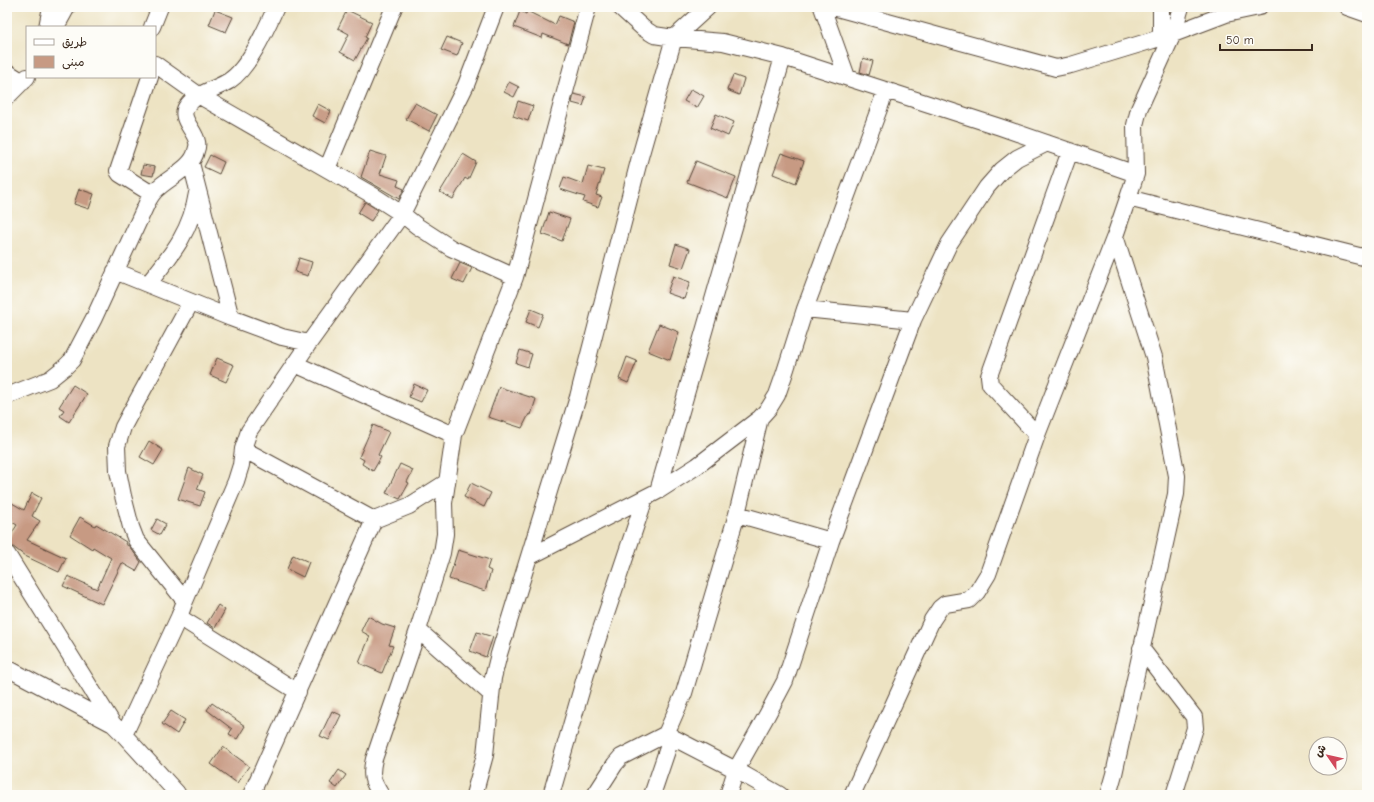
<svg xmlns="http://www.w3.org/2000/svg" width="1374" height="802" font-family="'Comic Neue','Playpen Sans Arabic',sans-serif">
<style>
.building{fill:#c79a83}
.lines{fill:none;stroke-linecap:round;stroke-linejoin:round}
.minor-casing{stroke:#564637;stroke-width:18}
.minor{stroke:#fff;stroke-width:16}
</style>
<rect width="100%" height="100%" fill="#fdfcf7"/>
<filter id="ink" filterUnits="userSpaceOnUse"><feTurbulence type="fractalNoise" baseFrequency=".025" numOctaves="2"/><feDisplacementMap in="SourceGraphic" scale="8" xChannelSelector="R" yChannelSelector="G"/><feConvolveMatrix kernelMatrix="1 2 1 2 8 2 1 2 1" color-interpolation-filters="sRGB"/></filter>
<filter id="wash" filterUnits="userSpaceOnUse"><feTurbulence type="fractalNoise" baseFrequency=".012" numOctaves="4" result="noise"/><feDisplacementMap in="SourceGraphic" scale="16" xChannelSelector="R" yChannelSelector="G"/><feGaussianBlur stdDeviation="0.9" result="paint"/><feColorMatrix in="noise" values="0 0 0 0 0 0 0 0 0 0 0 0 0 0 0 0 0 1.4 0 .05"/><feComposite in="paint" operator="in"/></filter>
<g filter="url(#wash)">
<rect width="100%" height="100%" fill="#ede3c3"/>
<g id="blocks">
<path class="building" d="M215,10L233,17L226,32L209,25Z
M347,10L372,22L365,37L367,38L355,60L340,52L349,34L338,28Z
M520,11L526,14L527,11L555,25L559,16L574,22L568,44L543,34L542,38L514,27Z
M447,37L462,43L457,56L441,50Z
M863,58L873,61L869,75L860,72Z
M733,75L744,79L739,95L727,90Z
M509,82L519,87L514,97L504,92Z
M691,89L704,96L697,108L684,101Z
M574,94L586,97L583,106L572,103Z
M518,101L533,106L528,121L513,116Z
M415,103L437,115L429,131L406,119Z
M318,104L331,111L325,123L312,116Z
M716,114L734,122L728,136L710,128Z
M370,151L386,156L380,174L399,180L397,186L404,189L399,199L361,177Z
M781,153L804,161L796,183L773,174Z
M463,154L476,162L468,180L465,178L453,199L440,192Z
M210,155L224,162L219,174L204,167Z
M696,161L736,177L728,198L687,182Z
M143,165L155,167L153,176L141,174Z
M588,166L604,170L596,195L602,197L598,207L583,202L585,197L560,189L564,177L583,184Z
M79,189L94,194L89,209L74,204Z
M365,202L378,210L371,221L358,213Z
M549,212L570,219L562,241L542,234Z
M676,244L690,249L683,268L670,264Z
M299,258L312,262L308,276L295,272Z
M460,263L472,268L464,284L452,279Z
M673,276L690,282L684,299L667,293Z
M531,309L543,314L538,327L526,322Z
M659,324L679,332L670,360L648,351Z
M520,350L532,354L528,367L516,363Z
M627,357L637,361L628,383L619,379Z
M217,358L234,365L226,382L210,375Z
M414,384L427,390L421,402L409,397Z
M73,385L87,394L69,422L60,416L64,410L59,407Z
M499,387L536,399L531,415L529,414L522,428L488,417Z
M373,425L389,432L378,455L381,457L373,471L362,464L364,460L359,457Z
M149,441L163,450L154,465L140,457Z
M400,464L413,470L407,482L409,483L400,499L386,493Z
M189,468L203,475L197,489L205,492L200,506L178,499Z
M471,483L491,493L484,507L464,497Z
M32,493L41,498L32,516L40,521L27,540L66,558L59,572L25,556L12,546L7,544V541L17,525L7,519V500L24,510Z
M80,517L95,526L96,524L126,542L125,544L129,546L141,562L136,571L122,563L102,604L63,586L68,576L97,589L111,558L93,547L92,549L70,535Z
M157,519L166,524L160,535L151,530Z
M458,550L490,560L487,569L491,571L485,591L449,579Z
M293,555L309,562L303,577L287,569Z
M218,605L225,610L215,628L207,623Z
M368,616L382,624L395,628L389,645L393,646L382,673L359,663L370,636L361,631Z
M477,632L493,637L486,657L470,651Z
M212,703L245,726L237,739L229,734L232,729L207,710Z
M171,711L185,720L177,734L162,724Z
M332,711L341,715L329,740L320,736Z
M223,747L249,766L237,783L211,764Z
M339,770L346,775L337,788L330,783Z"/>
</g>
</g>
<g filter="url(#ink)">
<use href="#blocks" fill-opacity="0" stroke="#564637" stroke-width="1"/>
<g class="lines">
<defs>
<path id="minor" d="M620,7L643,28L654,35L674,38L723,42L783,57L1000,127L1136,174
M822,7L847,77
M833,7L1056,68L1071,65L1173,34L1226,14L1259,7
M1347,7L1367,14
M47,27L51,7
M56,27L67,7
M152,27L160,7
M1161,38V7
M155,64L200,96L374,196L402,214L417,226L451,248L515,277
M7,72L23,82
M150,77L118,171L120,174L152,194
M7,97L27,77
M191,163L231,318
M327,169L394,7
M1128,198L1367,258
M115,271L231,318L282,337L309,343
M148,284C172,254 191,232 197,193
M805,309L913,320
M295,364L454,435
M7,396L50,379L65,367L72,360L94,318L147,203C150,197 153,192 158,188C170,177 193,167 196,151C197,148 198,144 197,142C195,130 178,118 187,106C196,93 216,89 229,81C249,68 266,29 276,7
M1037,435L990,384L989,376L1070,151
M243,449L374,520
M658,491L783,57
M737,514L831,541
M7,554L113,724L124,735L177,793V795
M529,557L658,491L697,466L760,418L769,408L777,395L784,375L805,309L886,90
M185,601L136,540L131,527L123,496L118,471L117,446L123,427L131,412L191,302
M179,617L298,692
M418,630L491,694
M1141,648L1194,717L1195,728L1174,795
M7,668L111,723
M666,734L736,770L780,795
M124,735L179,617L185,601L236,481L241,465L243,449L249,431L309,343L402,214L466,85L496,7
M251,795L374,520L409,506L447,482
M381,795C372,781 370,775 374,759L418,630L442,553L445,534L444,503L454,435L515,277L588,7
M474,795L485,755L493,678L499,654L578,397L640,157L674,38L708,7
M551,795L586,674L645,498
M595,795L615,764L621,757L666,734L684,693L737,514L760,418
M652,795L672,736
M728,795L736,770L767,715L785,681L831,541L913,320L949,244L987,187L1002,170L1017,158L1047,143
M852,795L932,620L940,608L945,604L969,600L977,592L988,574L1037,435L1115,236L1128,198L1136,174L1135,125L1139,109L1173,34L1181,7
M1108,795L1114,774L1176,494L1177,476L1154,357L1115,236"/>
</defs>
<use href="#minor" class="minor-casing"/>
<use href="#minor" class="minor"/>
</g>
</g>
<rect width="1374" height="802" fill="none" stroke="#fdfcf7" stroke-width="24"/>
<rect x="26" y="26" width="130" height="52" fill="#fdfcf7" stroke="#afa8a0"/>
<rect x="34" y="39" width="20" height="6" fill="#ffffff" stroke="#afa8a0"/>
<text x="62" y="46" font-size="12" fill="#3b2a1e">طريق</text>
<rect x="34" y="56" width="20" height="12" fill="#c79a83" stroke="#afa8a0"/>
<text x="62" y="66" font-size="12" fill="#3b2a1e">مبنى</text>
<g transform="translate(1328 756) rotate(304)"><circle r="19" fill="#fdfcf7" stroke="#afa8a0"/>
<path d="M0-3L7 15L0 10L-7 15Z" fill="#d1495b"/>
<text y="-6" font-size="11" font-weight="bold" text-anchor="middle" fill="#3b2a1e">ش</text>
</g>
<path d="M1220 44v6h92v-6" fill="none" stroke="#3b2a1e" stroke-width="2"/>
<text x="1226" y="44" font-size="12" fill="#3b2a1e" stroke="#fdfcf7" stroke-width="3" paint-order="stroke">50 m</text>
</svg>
